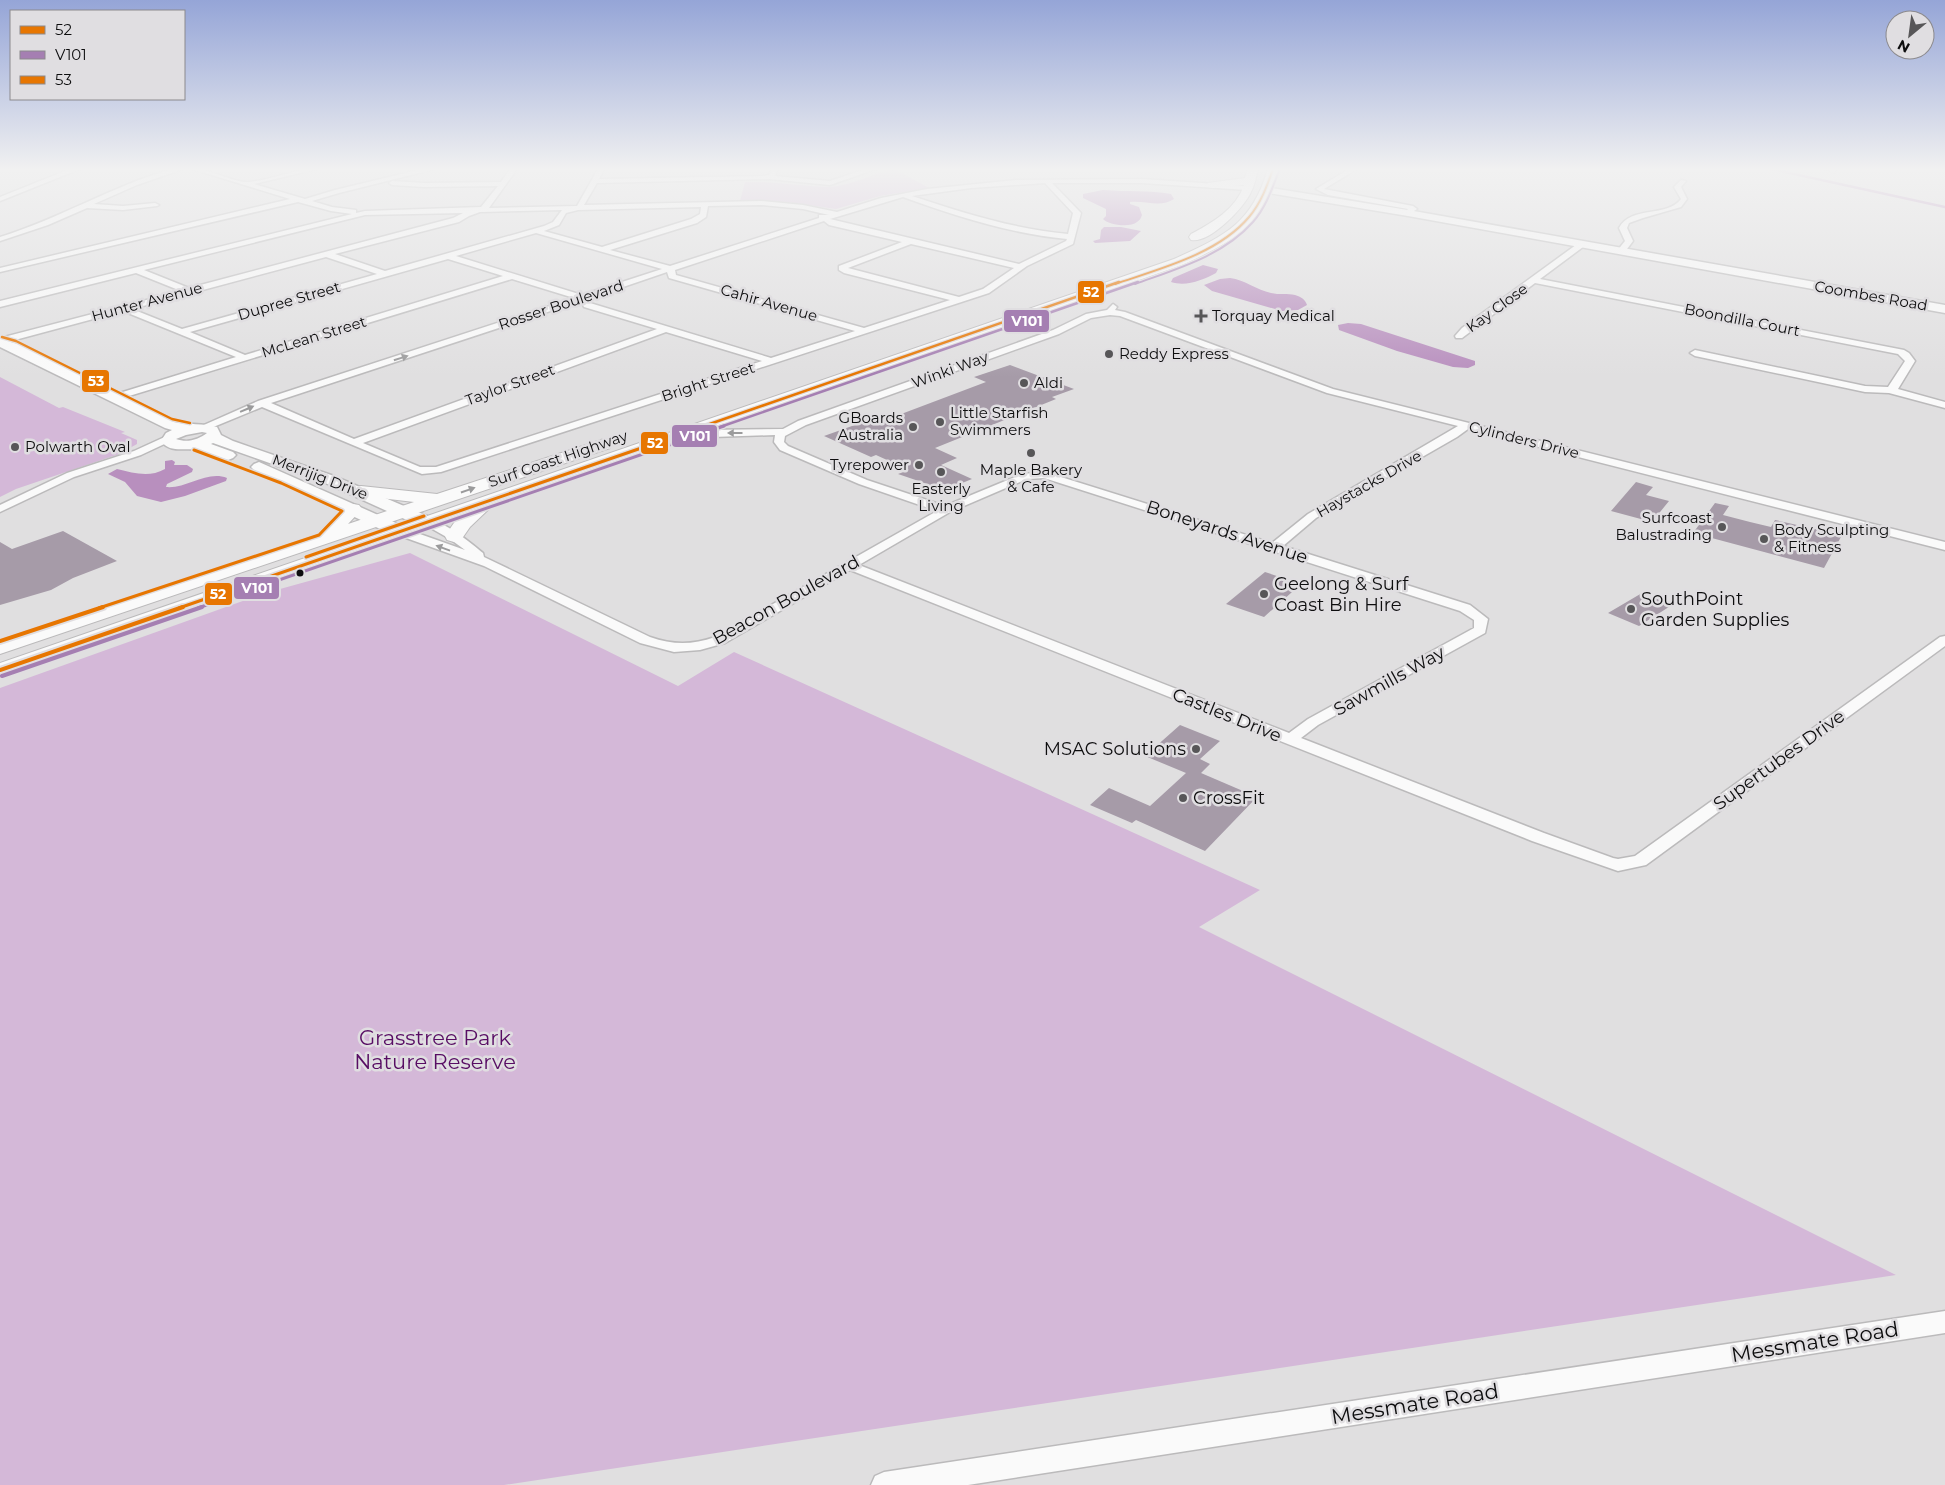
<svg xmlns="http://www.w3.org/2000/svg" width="1945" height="1485" font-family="Montserrat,sans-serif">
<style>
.green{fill:#d4b8d8}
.water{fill:#b88fbe}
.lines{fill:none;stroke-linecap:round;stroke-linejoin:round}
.stream{stroke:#b88fbe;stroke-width:2.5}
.building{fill:#a69ba8}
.street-casing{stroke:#bbbabb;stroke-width:3}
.secondary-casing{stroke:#bbbabb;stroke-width:3}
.primary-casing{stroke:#bbbabb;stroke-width:2}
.street{fill:#fafafa;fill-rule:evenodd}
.secondary{fill:#fafafa;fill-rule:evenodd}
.primary{fill:#fafafa;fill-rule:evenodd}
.bus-1-far3-casing{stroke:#e0dee1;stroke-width:4}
.bus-1-far2-casing{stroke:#e0dee1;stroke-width:5}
.bus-1-far1-casing{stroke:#e0dee1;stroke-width:6}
.bus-1-casing{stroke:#e0dee1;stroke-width:8}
.bus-2-far3-casing{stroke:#e0dee1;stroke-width:4}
.bus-2-far2-casing{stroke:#e0dee1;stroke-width:5}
.bus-2-far1-casing{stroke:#e0dee1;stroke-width:6}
.bus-2-casing{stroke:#e0dee1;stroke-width:8}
.bus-3-far2-casing{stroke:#e0dee1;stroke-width:5}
.bus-3-far1-casing{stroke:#e0dee1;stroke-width:6}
.bus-3-casing{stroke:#e0dee1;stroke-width:8}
.bus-1-far3{stroke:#e77601;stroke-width:2}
.bus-1-far2{stroke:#e77601;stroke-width:2.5}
.bus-1-far1{stroke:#e77601;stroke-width:3}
.bus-1{stroke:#e77601;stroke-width:4}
.bus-2-far3{stroke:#a57fb2;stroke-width:2}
.bus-2-far2{stroke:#a57fb2;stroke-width:2.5}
.bus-2-far1{stroke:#a57fb2;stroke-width:3}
.bus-2{stroke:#a57fb2;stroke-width:4}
.bus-3-far2{stroke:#e77601;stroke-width:2.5}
.bus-3-far1{stroke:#e77601;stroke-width:3}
.bus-3{stroke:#e77601;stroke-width:4}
.oneway{fill:#9b9b9c}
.poi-dot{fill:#575658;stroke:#e0dee1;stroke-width:2}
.bus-dot{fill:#0d0d0e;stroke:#e0dee1;stroke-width:2}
.labels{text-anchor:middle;stroke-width:5;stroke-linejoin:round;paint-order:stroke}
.far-street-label{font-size:15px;fill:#0d0d0e;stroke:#e0dee1}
.far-poi-label{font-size:15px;fill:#0d0d0e;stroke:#e0dee1;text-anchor:start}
.street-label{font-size:18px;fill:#0d0d0e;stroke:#e0dee1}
.poi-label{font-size:18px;fill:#0d0d0e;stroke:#e0dee1;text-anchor:start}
.near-park-label{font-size:21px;fill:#580d64;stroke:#e0dee1}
.near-street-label{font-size:21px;fill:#0d0d0e;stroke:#e0dee1}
.line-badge{stroke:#e0dee1;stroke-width:2}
.badge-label{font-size:14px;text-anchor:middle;font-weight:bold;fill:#fff}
</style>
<rect width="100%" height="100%" fill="#e0dfe0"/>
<path class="green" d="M894,169L929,188L880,196L836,209L787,202L740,201L745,182C774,181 802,187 830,187C851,186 873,173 894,169Z
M0,377L59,408L63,407L125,432L121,433L137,440V444L119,454L16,489L0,497Z
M410,553L678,686L734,652L1260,890L1199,927L1896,1275L504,1485H0V688L262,594Z"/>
<path class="water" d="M1103,190C1126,192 1149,190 1171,194L1174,199C1161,208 1144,200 1130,202V204L1139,207L1142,215C1141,218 1140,220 1137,222C1130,228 1108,225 1103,219L1106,216V209L1083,198V194Z
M1104,227H1121L1141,231L1130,241L1095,243L1093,241L1100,239L1101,230Z
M1203,265L1218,269L1216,273C1203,280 1186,287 1171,282L1173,278Z
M1230,278C1245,280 1257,290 1271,293C1279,295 1288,293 1295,295C1301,297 1305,299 1307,305L1298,310L1282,311L1212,291L1204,285L1220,279Z
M1348,323L1361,324L1475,361V365L1468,368L1453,367L1397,351L1339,330L1338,325Z
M172,460L175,462L174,465H187L193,469L192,472L167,484L166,487C187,489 207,470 227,478L226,481L185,496L161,502L137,496L125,482L108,474L117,469C134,473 149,478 165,469V461Z"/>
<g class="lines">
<path class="stream" d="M1771,169L1945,207"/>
</g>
<path class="building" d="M1010,365L1074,389L1052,397L1056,399L935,448L957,458L941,465L972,479L945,490L898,474L909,470L876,455L871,457L824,436L880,416L888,419L986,382L974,377Z
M1636,482L1653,487L1646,495L1669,501L1652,522L1611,511Z
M1715,503L1729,506L1723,515L1750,522L1771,527L1775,520L1842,535L1824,568L1693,533Z
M63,531L117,561L73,578L51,590L0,605V542L12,549Z
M1265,572L1301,584L1264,617L1226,604Z
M1642,593L1672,605L1639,626L1608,613Z
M1180,725L1220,741L1200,759L1210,764L1201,773L1257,797L1205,851L1136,820L1132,823L1090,805L1109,788L1150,806L1186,773L1145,756Z"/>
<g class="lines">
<defs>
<path id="street" d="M70,169H80L0,201V197Z
M172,169H183L137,185L94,204L123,206L155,203L159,205L157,206L123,210L87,208L48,225L0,241V237C59,219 112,186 172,169Z
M192,169C211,169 235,183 248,182C272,180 293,169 317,169L254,184L305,199L335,190L422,169H435L339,193L312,201L332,207L356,210V213L365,211L481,207L498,186L424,187L392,185L389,183L392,181L424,183L501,182L510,169H517L489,208L577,206L598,169H604L599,179L763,176L769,175L772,169H778L775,176L830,181L866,169H876L830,185L769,179L597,183L584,205L761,201L803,205L837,212L881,198L927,189L1016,180L1142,179L1247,186L1250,188L1247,190L1142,183H1052L1081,213L1073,244L1027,266L989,293L441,472L422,474L262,407L206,430L202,431L197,428L258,401L574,298L512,279L116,400L111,397L113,395L236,357L123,311L0,344V338L181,291L136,273L0,307V301L352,214L331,211L298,202L0,272V268L290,199ZM1045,183L1073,213L1068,234C1014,229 963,213 912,196L971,188ZM903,197C956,216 1011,234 1067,239L1066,241L1019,264L830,219ZM761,205L803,209L829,215H819V218L670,266L610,250L697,223L706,217L708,206ZM701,207L700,214L691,219L602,247L544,231L559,225L566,213L578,210ZM562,210L553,222L544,226L385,271L335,254L459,222L469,216L480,212ZM463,213L453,218L189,288L144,270L365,215ZM824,221L829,225L902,242L839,266V270L844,273L950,300L864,328L676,275L675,270ZM536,233L662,269L582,295L456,256ZM911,244L1014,268L983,289L959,297L848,268ZM326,257L377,274L182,329L132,309ZM448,259L503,276L245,355L190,332ZM667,272L669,278L855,331L771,358L590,303L588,299ZM581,301L584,307L657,329L354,439L271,403ZM666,332L762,361L436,467H420L363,443Z
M1349,169H1357L1324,189L1413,206L1417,209L1408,215L1404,213L1408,209L1328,195L1316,189Z
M1825,169H1837V170L1834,172Z
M1681,180L1686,181L1681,187L1687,199L1681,207L1643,218L1629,223L1627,228L1633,241L1624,253H1618L1617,251L1625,241L1619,228C1631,205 1667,218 1681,199L1674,187Z
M1580,242L1587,244L1540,279L1904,350L1909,353L1915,361L1898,389L1945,402V408L1889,393L1865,392L1695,356L1690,353L1695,350L1865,386L1888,387L1905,361L1898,354L1535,283L1462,338H1456L1455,336L1462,328Z
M1113,304L1117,307L1115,310L1125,312L1333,389L1945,542V550L1468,429L1457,437L1316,518L1283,546L1470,605L1488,619L1485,633L1318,725L1301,738L1544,833L1613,858L1618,859L1635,856L1940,637L1945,636V646L1646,865L1618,871L1532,841L850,570L725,643L700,650L674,652L640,643L484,566L395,534L393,531L399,527L403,528L465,550L450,539L420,522L422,520C438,515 471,543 483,553L484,557L650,637C673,645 692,645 715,637L937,511L859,484L780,450L774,442L775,435L683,438L678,435L679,433L702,430L783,429L798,421L1053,330L1086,314L1107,310ZM1110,315L1120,316L1327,393L1458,426L1308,514L1272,543L1045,472L1022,474L945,506L867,480L788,446L784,442L785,436L806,425L1059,334L1091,318ZM1044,478L1460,611L1474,620V628L1308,719L1289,733L859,565L950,512L1027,479Z
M169,435L174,438L173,440L141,455L74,477L0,512V505L67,473L134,451Z
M1945,1311V1333L968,1485H871L875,1476L884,1472Z"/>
<path id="secondary" d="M1266,187L1408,210L1945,305V313L1408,216L1263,192V188Z
M0,339L18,344L174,422C189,425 203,423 217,427L221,435L233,441L334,476L432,518L434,522L432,526H420L323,482L213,443L211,444L233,452L236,455L233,458L228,460C218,457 208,452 198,450C186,447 170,454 161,441L166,433L172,430L165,428L0,347ZM202,432L207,433C198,440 187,443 176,439L186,435Z
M259,462L405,527L407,531L405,535H393L254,470L251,467L254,464Z"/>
<path id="primary" d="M1248,169H1258C1256,177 1255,185 1251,192C1244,208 1209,244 1191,240L1189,237L1191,234C1212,223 1236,209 1244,185L1212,188L1208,187L1207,185L1208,183L1245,178Z
M1268,169H1278C1262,227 1234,241 1182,265L492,506L470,527L461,540L454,542L447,540L445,536L458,517L0,677V663L1174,259C1224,236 1251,225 1268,169Z
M604,439L610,440L612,444L610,448L0,654V641L317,535L347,505L353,504L359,505L362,509L348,524L414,502L355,495L352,491L355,487L361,486L437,494Z"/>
</defs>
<use href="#street" class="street-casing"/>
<use href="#secondary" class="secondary-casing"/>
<use href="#primary" class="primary-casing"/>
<use href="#street" class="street"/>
<use href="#secondary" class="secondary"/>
<use href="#primary" class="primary"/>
<defs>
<path id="bus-1-far3" d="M1115,284C1159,269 1218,254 1249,217C1261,203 1267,186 1273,169"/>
<path id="bus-1-far2" d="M701,427L1119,282"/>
<path id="bus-1-far1" d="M179,608L705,426"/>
<path id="bus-1" d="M0,670L183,607"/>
<path id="bus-2-far3" d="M1135,284C1176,269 1223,256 1253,222C1266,207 1272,189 1279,171"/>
<path id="bus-2-far2" d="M720,427L1138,282"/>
<path id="bus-2-far1" d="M198,608L724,426"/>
<path id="bus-2" d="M2,676L202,607"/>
<path id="bus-3-far2" d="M2,337L16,341L172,419L190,423"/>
<path id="bus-3-far1" d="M306,557L424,516
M99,608L319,535L342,511L281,483L194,450"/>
<path id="bus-3" d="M0,641L103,607"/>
</defs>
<use href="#bus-1-far3" class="bus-1-far3-casing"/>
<use href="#bus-1-far2" class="bus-1-far2-casing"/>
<use href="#bus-1-far1" class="bus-1-far1-casing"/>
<use href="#bus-1" class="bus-1-casing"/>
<use href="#bus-2-far3" class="bus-2-far3-casing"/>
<use href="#bus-2-far2" class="bus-2-far2-casing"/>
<use href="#bus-2-far1" class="bus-2-far1-casing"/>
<use href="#bus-2" class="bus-2-casing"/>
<use href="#bus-3-far2" class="bus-3-far2-casing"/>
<use href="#bus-3-far1" class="bus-3-far1-casing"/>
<use href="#bus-3" class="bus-3-casing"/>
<use href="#bus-1-far3" class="bus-1-far3"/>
<use href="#bus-1-far2" class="bus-1-far2"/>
<use href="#bus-1-far1" class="bus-1-far1"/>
<use href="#bus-1" class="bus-1"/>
<use href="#bus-2-far3" class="bus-2-far3"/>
<use href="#bus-2-far2" class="bus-2-far2"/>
<use href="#bus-2-far1" class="bus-2-far1"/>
<use href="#bus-2" class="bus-2"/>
<use href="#bus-3-far2" class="bus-3-far2"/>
<use href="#bus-3-far1" class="bus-3-far1"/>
<use href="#bus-3" class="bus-3"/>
</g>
<defs><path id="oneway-solid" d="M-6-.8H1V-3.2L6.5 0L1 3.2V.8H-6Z" transform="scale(1.25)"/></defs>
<g class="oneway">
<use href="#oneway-solid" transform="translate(401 358) rotate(-18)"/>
<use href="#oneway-solid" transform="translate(247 409) rotate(-23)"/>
<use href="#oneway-solid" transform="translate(735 433) rotate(-180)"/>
<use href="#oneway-solid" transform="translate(468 490) rotate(-19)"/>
<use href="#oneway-solid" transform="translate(443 548) rotate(-160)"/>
</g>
<linearGradient id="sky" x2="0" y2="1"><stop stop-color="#95a5d7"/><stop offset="0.45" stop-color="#f1f1f1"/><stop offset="1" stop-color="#f1f1f1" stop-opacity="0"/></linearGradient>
<rect width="1945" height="377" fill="url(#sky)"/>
<g class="poi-dot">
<path d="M1198.5 308.5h5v5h5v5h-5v5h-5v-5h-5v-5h5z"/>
<circle cx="1109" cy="354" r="5"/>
<circle cx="1024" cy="383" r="5"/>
<circle cx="940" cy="422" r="5"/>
<circle cx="913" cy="427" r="5"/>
<circle cx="15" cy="447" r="5"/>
<circle cx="1031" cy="453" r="5"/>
<circle cx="919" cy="465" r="5"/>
<circle cx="941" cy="472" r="5"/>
<circle cx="1722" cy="527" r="5"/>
<circle cx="1764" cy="539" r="5"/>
<circle cx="1264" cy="594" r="5"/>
<circle cx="1631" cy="609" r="5"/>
<circle cx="1196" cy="749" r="5"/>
<circle cx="1183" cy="798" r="5"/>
</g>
<circle class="bus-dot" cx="300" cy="573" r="4.5"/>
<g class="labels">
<g class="far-street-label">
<text transform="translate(1871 296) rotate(10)" y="5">Coombes Road</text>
<text transform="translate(289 301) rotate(-16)" y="5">Dupree Street</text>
<text transform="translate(147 302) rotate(-15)" y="5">Hunter Avenue</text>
<text transform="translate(769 303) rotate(16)" y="5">Cahir Avenue</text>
<text transform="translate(561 305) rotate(-18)" y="5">Rosser Boulevard</text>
<text transform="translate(1497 308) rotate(-36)" y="5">Kay Close</text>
<text transform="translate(1742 320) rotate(11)" y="5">Boondilla Court</text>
<text transform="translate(314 337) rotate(-17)" y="5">McLean Street</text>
<text transform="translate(950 370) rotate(-20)" y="5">Winki Way</text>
<text transform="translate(708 382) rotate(-18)" y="5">Bright Street</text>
<text transform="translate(510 385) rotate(-20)" y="5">Taylor Street</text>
<text transform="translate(1524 440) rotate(14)" y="5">Cylinders Drive</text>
<text transform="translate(558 459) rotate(-19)" y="5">Surf Coast Highway</text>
<text transform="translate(320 477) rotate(21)" y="5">Merrijig Drive</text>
<text transform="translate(1369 484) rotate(-30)" y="5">Haystacks Drive</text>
</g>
<g class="far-poi-label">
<text x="1212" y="321">Torquay Medical</text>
<text x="1119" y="359">Reddy Express</text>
<text x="1034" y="388">Aldi</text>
<text x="950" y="418">Little Starfish<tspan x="950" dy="17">Swimmers</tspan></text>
<text x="903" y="423" text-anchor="end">GBoards<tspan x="903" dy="17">Australia</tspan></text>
<text x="25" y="452">Polwarth Oval</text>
<text x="909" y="470" text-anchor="end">Tyrepower</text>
<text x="1031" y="475" text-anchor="middle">Maple Bakery<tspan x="1031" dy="17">&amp; Cafe</tspan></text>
<text x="941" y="494" text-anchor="middle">Easterly<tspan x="941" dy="17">Living</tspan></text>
<text x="1712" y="523" text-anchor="end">Surfcoast<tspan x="1712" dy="17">Balustrading</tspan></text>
<text x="1774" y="535">Body Sculpting<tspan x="1774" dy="17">&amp; Fitness</tspan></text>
</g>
<g class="street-label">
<text transform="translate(1227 532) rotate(18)" y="6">Boneyards Avenue</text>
<text transform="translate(786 600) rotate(-29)" y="6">Beacon Boulevard</text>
<text transform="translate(1389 681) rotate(-29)" y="6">Sawmills Way</text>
<text transform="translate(1227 715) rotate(22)" y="6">Castles Drive</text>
<text transform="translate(1779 760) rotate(-36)" y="6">Supertubes Drive</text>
</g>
<g class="poi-label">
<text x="1274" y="590">Geelong &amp; Surf<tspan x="1274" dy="21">Coast Bin Hire</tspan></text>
<text x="1641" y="605">SouthPoint<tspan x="1641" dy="21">Garden Supplies</tspan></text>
<text x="1186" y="755" text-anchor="end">MSAC Solutions</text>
<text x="1193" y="804">CrossFit</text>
</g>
<g class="near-park-label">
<text x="435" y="1045">Grasstree Park<tspan x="435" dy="24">Nature Reserve</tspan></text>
</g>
<g class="near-street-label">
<text transform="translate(1815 1342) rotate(-9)" y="7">Messmate Road</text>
<text transform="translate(1415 1404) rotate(-9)" y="7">Messmate Road</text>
</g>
</g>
<g class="line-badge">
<rect x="1077" y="280" width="28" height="24" rx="5" fill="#e77601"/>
<rect x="1003" y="309" width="47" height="24" rx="5" fill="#a57fb2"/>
<rect x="81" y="369" width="29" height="24" rx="5" fill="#e77601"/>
<rect x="671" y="424" width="47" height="24" rx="5" fill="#a57fb2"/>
<rect x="640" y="431" width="29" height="24" rx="5" fill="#e77601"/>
<rect x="233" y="576" width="47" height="24" rx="5" fill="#a57fb2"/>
<rect x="204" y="582" width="29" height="24" rx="5" fill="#e77601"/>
</g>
<g class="badge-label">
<text x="1091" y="297">52</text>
<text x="1027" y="326">V101</text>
<text x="96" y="386">53</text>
<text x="695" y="441">V101</text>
<text x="655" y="448">52</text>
<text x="257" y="593">V101</text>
<text x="218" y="599">52</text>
</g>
<rect x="10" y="10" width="175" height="90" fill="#e0dee1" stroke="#8c8a8d"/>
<rect x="20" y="26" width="25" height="8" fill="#e77601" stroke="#8c8a8d"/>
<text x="55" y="35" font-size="15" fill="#0d0d0e">52</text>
<rect x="20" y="51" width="25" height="8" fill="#a57fb2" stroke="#8c8a8d"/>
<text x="55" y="60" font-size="15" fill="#0d0d0e">V101</text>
<rect x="20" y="76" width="25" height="8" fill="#e77601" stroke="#8c8a8d"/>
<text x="55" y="85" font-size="15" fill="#0d0d0e">53</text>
<g transform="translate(1910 35) rotate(209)"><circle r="24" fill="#e0dee1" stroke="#8c8a8d"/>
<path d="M0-4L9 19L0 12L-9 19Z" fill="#575658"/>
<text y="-8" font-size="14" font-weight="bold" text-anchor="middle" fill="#0d0d0e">N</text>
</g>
</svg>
